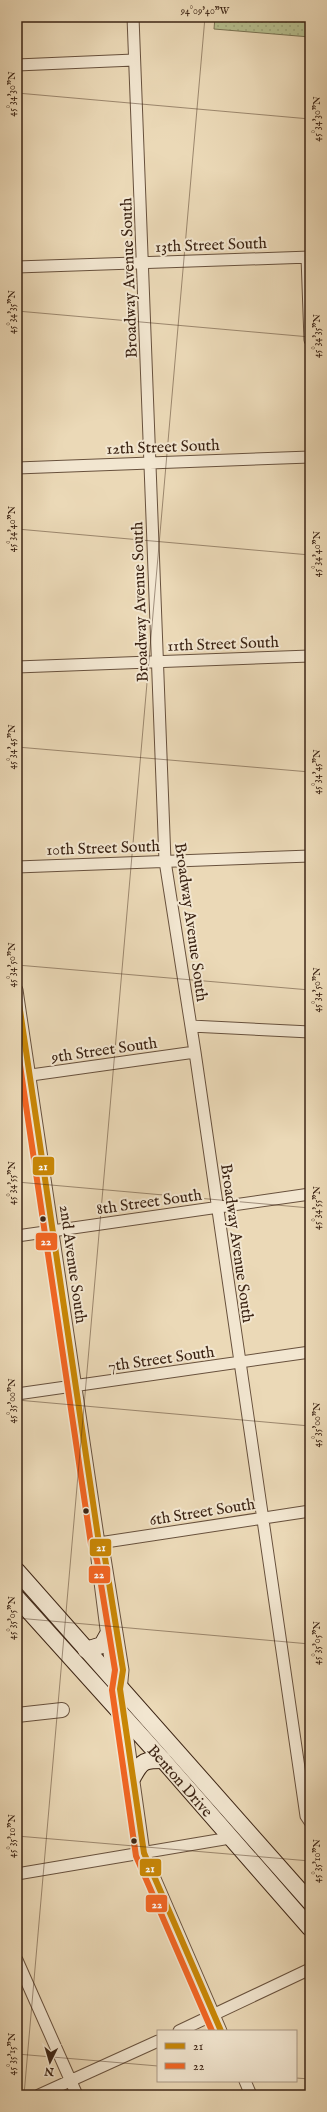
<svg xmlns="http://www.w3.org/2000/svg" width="327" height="2112" font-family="'IM FELL English',serif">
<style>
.grass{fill:url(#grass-dots);stroke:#797252}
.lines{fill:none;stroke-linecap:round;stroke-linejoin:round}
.minor-casing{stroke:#68513d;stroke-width:13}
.tertiary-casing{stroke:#68513d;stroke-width:16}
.secondary-casing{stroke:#3c2414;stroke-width:18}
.minor{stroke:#f2e6d0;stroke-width:11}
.tertiary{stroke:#f2e6d0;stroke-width:14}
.secondary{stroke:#f2e6d0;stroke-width:16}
.bus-1-casing{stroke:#f2e6d0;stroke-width:9}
.bus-2-casing{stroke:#f2e6d0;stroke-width:9}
.bus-1{stroke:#c88605;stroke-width:6}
.bus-2{stroke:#f26522;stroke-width:6}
.ticks{fill:none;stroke:#3c2414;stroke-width:1;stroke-opacity:0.45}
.bus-dot{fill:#3c2414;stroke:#f2e6d0;stroke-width:1.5}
.labels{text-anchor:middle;stroke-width:4;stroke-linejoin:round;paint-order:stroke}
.street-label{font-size:16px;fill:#3c2414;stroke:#f2e6d0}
.line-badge{stroke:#f2e6d0;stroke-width:1.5}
.badge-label{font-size:11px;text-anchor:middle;font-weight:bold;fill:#fff}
.neatline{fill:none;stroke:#3c2414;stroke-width:1.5}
.ticks-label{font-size:10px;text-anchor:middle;fill:#3c2414}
</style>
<defs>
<pattern id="grass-dots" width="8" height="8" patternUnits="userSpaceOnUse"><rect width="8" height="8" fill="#b6bf8f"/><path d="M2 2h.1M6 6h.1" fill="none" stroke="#9da47a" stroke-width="1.8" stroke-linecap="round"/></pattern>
</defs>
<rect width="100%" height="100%" fill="#ebd9b7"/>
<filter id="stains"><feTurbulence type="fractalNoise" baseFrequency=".005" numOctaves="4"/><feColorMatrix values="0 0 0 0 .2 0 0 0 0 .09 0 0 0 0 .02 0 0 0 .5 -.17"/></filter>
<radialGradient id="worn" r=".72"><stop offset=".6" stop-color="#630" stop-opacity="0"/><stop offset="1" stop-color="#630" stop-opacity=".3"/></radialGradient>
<path class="grass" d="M215,17H310V37L214,29Z"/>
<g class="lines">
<defs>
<path id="minor" d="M133,17L165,861L195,1052L306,1816L310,1822
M17,65L134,60
M307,257L310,340
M17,267L310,257
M17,468L310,457
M17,667L310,656
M17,867L310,856
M17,990L99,1543L105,1558L123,1670L121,1691
M191,1026L310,1032
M17,1077L195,1052
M17,1236L310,1194
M17,1394L310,1352
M99,1543L310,1511
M99,1543L97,1559L111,1668L116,1678
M125,1718L144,1853L221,2031
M17,1874L230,1838
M17,1960L77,2095
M179,2031L310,1969
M245,2081L251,2095
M39,2095L158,2041"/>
<path id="tertiary" d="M17,1715L62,1710"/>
<g id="secondary">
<path d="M17,1571L310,1902"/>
<path id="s1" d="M17,1598L163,1760L310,1928"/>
<path d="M86,1650L102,1645L107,1636"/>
<path d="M133,1777C142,1760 145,1760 163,1760"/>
</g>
</defs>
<use href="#minor" class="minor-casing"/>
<use href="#tertiary" class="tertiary-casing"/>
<use href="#secondary" class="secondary-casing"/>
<use href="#minor" class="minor"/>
<use href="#tertiary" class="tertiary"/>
<use href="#secondary" class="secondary"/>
<defs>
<path id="bus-1" d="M17,990L99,1543L105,1558L123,1670L120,1689L144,1853L221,2031"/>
<path id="bus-2" d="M17,1045L91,1544L97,1560L115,1670L112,1690L136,1856L212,2031"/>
</defs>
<use href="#bus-1" class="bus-1-casing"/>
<use href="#bus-2" class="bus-2-casing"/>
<use href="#bus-1" class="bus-1"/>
<use href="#bus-2" class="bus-2"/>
</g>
<path class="ticks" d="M17,93L310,119M17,311L310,337M17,529L310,555M17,747L310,772M17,965L310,990M17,1182L310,1208M17,1400L310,1426M17,1618L310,1644M17,1836L310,1861M17,2054L158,2066M296,2078L310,2079M24,2095L205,17"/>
<g class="bus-dot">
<circle cx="43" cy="1219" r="3.5"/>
<circle cx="86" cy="1511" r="3.5"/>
<circle cx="134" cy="1841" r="3.5"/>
</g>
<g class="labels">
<g class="street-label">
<text transform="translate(211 244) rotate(-2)" y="6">13th Street South</text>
<text transform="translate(128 278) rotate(-92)" y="6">Broadway Avenue South</text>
<text transform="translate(163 446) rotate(-2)" y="6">12th Street South</text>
<text transform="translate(139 602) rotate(-92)" y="6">Broadway Avenue South</text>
<text transform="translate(223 643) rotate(-2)" y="6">11th Street South</text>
<text transform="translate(103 847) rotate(-2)" y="6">10th Street South</text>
<text transform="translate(192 922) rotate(82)" y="6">Broadway Avenue South</text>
<text transform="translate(104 1049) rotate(-8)" y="6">9th Street South</text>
<text transform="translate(149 1201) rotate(-8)" y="6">8th Street South</text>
<text transform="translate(238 1243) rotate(82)" y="6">Broadway Avenue South</text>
<text transform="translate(74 1264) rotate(82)" y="6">2nd Avenue South</text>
<text transform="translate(161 1358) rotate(-8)" y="6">7th Street South</text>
<text transform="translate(202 1511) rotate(-9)" y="6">6th Street South</text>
<text dy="6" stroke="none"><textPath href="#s1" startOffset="245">Benton Drive</textPath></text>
</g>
</g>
<g class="line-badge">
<rect x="32" y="1156" width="23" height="20" rx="4" fill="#c88605"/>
<rect x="35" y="1232" width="23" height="19" rx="4" fill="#f26522"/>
<rect x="89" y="1538" width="23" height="19" rx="4" fill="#c88605"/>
<rect x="88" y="1565" width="23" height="19" rx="4" fill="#f26522"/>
<rect x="139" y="1858" width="23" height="19" rx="4" fill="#c88605"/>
<rect x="145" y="1894" width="23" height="19" rx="4" fill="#f26522"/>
</g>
<g class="badge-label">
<text x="43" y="1170">21</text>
<text x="46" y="1245">22</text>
<text x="101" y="1551">21</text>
<text x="99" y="1578">22</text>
<text x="150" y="1872">21</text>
<text x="157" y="1908">22</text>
</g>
<rect width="327" height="2112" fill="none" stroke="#ebd9b7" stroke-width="44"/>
<rect x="157" y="2030" width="140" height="52" fill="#f2e6d0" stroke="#a99885"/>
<rect x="165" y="2043" width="20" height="6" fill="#c88605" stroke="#a99885"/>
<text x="193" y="2050" font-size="12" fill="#3c2414">21</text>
<rect x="165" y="2063" width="20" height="6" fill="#f26522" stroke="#a99885"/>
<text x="193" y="2070" font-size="12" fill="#3c2414">22</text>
<g transform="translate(50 2062) rotate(185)" stroke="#f2e6d0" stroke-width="3" paint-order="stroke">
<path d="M0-3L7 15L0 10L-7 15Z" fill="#3c2414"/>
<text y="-6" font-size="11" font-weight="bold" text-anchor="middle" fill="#3c2414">N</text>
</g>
<rect x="22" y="22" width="283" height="2068" class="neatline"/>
<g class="ticks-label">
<text x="205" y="14">94°09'40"W</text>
<text transform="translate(11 94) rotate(-90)" y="4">45°34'30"N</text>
<text transform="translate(316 119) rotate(-90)" y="4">45°34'30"N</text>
<text transform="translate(11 312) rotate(-90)" y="4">45°34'35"N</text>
<text transform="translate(316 336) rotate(-90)" y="4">45°34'35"N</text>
<text transform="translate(11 529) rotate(-90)" y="4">45°34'40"N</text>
<text transform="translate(316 554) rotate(-90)" y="4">45°34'40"N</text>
<text transform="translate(11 747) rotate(-90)" y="4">45°34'45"N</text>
<text transform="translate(316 772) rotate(-90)" y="4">45°34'45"N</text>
<text transform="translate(11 965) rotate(-90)" y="4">45°34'50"N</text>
<text transform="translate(316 990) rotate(-90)" y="4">45°34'50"N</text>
<text transform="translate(11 1183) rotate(-90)" y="4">45°34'55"N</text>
<text transform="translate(316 1208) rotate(-90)" y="4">45°34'55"N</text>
<text transform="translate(11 1401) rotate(-90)" y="4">45°35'00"N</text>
<text transform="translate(316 1425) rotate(-90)" y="4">45°35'00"N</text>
<text transform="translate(11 1618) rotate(-90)" y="4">45°35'05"N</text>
<text transform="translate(316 1643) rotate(-90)" y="4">45°35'05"N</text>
<text transform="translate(11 1836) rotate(-90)" y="4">45°35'10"N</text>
<text transform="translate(316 1861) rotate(-90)" y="4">45°35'10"N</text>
<text transform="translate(11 2054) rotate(-90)" y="4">45°35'15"N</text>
</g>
<rect width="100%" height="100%" filter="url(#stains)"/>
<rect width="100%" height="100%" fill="url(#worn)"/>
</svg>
